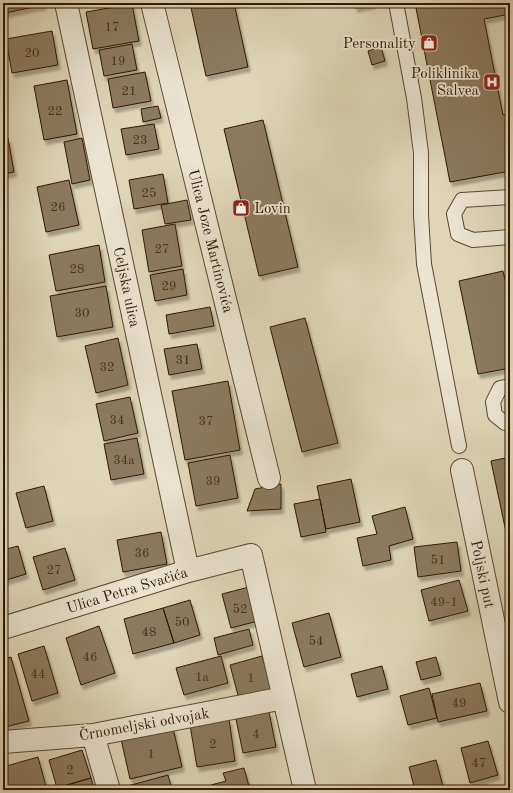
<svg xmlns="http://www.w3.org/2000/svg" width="513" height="793" font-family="'Old Standard TT',serif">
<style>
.building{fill:#8c7a60;stroke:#321701;filter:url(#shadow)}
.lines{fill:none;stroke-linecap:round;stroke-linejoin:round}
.lane-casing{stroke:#5d472f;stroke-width:16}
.street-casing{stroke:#5d472f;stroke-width:24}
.lane{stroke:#eae4d1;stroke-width:14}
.street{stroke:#eae4d1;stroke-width:22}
.labels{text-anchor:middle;stroke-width:3.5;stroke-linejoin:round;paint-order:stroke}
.number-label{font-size:13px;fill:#483019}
.poi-label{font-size:15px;fill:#321701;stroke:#eae4d1;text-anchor:end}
.street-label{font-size:15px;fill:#321701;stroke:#eae4d1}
</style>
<defs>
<filter id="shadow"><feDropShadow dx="2.5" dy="4.5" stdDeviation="1" flood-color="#0004"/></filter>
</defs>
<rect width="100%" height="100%" fill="#dfd6b8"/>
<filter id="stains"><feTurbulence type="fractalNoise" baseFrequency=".005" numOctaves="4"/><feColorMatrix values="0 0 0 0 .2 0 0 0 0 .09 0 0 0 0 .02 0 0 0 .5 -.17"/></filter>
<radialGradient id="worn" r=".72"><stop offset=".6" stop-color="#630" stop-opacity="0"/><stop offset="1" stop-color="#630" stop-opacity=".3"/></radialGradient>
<path class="building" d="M3,3H44V5L5,13Z
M190,3H234L248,67L206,76Z
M354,3H373L374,4L355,8Z
M415,3H510V14L484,19L503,115L510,114V171L450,182Z
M132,4L139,41L93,49L86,12Z
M52,31L58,65L12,73L6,39Z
M132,44L137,70L104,76L99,50Z
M381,47L385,61L372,65L368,51Z
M145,72L151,101L113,108L108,79Z
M67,80L77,134L44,140L34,86Z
M158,106L161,118L143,122L141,109Z
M263,120L298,267L259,276L224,129Z
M154,124L159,149L126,155L121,129Z
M8,138L14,172L3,174V139Z
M82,138L90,180L72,184L64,142Z
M163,174L168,203L134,209L129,180Z
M69,180L79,225L46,232L37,187Z
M187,200L191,220L165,224L161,205Z
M175,224L182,266L149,272L142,230Z
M99,245L105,282L56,291L49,255Z
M183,269L187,295L155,301L150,275Z
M503,271L510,300V368L478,374L459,281Z
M106,286L113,327L57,337L50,296Z
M210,307L214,326L169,334L166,315Z
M305,318L338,443L302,452L270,327Z
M118,338L128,385L96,393L85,346Z
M197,344L202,369L169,375L164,349Z
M228,381L240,450L185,460L172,391Z
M130,397L138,433L104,441L96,404Z
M137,438L144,474L111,480L104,444Z
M230,455L238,498L196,506L188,463Z
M510,457V551L491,461Z
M351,479L360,522L326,529L317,486Z
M281,484V509L247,511L255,489Z
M44,486L53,521L26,528L16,493Z
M320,499L326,532L301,537L294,504Z
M405,507L413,539L389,546L391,560L363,566L357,538L377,534L372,516Z
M161,532L167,564L123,572L117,540Z
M457,542L461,571L418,577L414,547Z
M18,546L26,574L3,581V550Z
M65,548L75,580L43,590L33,557Z
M459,580L468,611L429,621L421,590Z
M249,587L258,621L231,628L222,594Z
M190,600L200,635L174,643L163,608Z
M163,608L174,643L133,654L124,619Z
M329,613L341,657L304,667L292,623Z
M99,626L115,673L81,685L66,638Z
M249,629L253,645L218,655L214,638Z
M44,646L58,693L32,701L18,654Z
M221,656L228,683L184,695L176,668Z
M262,656L272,690L239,699L230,665Z
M11,657L29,721L5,727L3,720V659Z
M436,657L441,675L421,680L416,662Z
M382,666L388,689L357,697L351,674Z
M480,683L487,711L438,722L432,694Z
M429,688L437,718L408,725L400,696Z
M269,712L276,747L243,753L236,719Z
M229,719L235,761L197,767L190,725Z
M173,728L182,767L130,779L121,739Z
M488,741L498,775L470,783L461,748Z
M82,750L91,778L57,788L49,760Z
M38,757L47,790H7L3,775V767Z
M436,760L444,790H415L409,767Z
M244,768L250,790H213L211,785L226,781L223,773Z
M168,775L172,790H121L120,788Z
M91,778L94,790H58L57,788Z"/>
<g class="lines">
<defs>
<path id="lane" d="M396,3L414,98L421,153V215L424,264L459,446
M510,197L462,200L454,214L458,234L473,240L510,237
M510,386L500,388L493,402L495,415L505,423H510"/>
<path id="street" d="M66,3L188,571
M152,3L269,478
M462,470L510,702
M3,628L188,571L251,555L305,790
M93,735L109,790
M3,742L93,735L284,698"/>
</defs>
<use href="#lane" class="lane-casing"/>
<use href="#street" class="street-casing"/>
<use href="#lane" class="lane"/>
<use href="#street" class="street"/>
</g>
<defs>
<symbol id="shop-square" viewBox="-11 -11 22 22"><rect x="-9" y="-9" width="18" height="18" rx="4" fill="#8f2418" stroke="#eae4d1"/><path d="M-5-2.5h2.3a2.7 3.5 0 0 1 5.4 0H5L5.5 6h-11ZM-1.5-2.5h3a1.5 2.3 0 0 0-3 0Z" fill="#fff"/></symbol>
<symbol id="hospital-square" viewBox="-11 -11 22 22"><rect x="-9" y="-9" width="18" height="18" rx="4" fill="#8f2418" stroke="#eae4d1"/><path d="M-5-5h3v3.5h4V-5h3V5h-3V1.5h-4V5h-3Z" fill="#fff"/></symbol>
</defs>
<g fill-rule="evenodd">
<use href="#shop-square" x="419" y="33" width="20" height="20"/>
<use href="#hospital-square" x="482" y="72" width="20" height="20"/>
<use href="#shop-square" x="231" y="198" width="20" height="20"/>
</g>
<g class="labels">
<g class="number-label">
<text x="112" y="31">17</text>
<text x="32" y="57">20</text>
<text x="118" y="65">19</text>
<text x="129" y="95">21</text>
<text x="55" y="115">22</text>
<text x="140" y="144">23</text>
<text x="149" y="197">25</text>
<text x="58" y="211">26</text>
<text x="162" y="253">27</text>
<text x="77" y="273">28</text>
<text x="169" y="290">29</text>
<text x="82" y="317">30</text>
<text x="183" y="364">31</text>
<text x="107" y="371">32</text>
<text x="117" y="424">34</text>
<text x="206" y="425">37</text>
<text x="124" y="464">34a</text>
<text x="213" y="485">39</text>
<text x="142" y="557">36</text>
<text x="438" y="564">51</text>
<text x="54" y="574">27</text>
<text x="444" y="606">49-1</text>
<text x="240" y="613">52</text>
<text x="182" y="626">50</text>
<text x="149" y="636">48</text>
<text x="316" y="645">54</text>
<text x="90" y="661">46</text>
<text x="38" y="678">44</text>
<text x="202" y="681">1a</text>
<text x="251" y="682">1</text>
<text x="459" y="707">49</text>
<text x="256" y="738">4</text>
<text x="213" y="748">2</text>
<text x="151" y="758">1</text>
<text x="479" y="767">47</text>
<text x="70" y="774">2</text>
</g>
<g class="poi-label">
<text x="416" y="48">Personality</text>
<text x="479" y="78">Poliklinika<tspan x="479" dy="17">Salvea</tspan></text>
<text x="254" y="213" text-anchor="start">Lovin</text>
</g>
<g class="street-label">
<text transform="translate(211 241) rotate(76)" y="5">Ulica Joze Martinovića</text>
<text transform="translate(127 287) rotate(78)" y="5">Celjska ulica</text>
<text transform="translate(483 574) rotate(78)" y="5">Poljski put</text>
<text transform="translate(127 590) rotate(-17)" y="5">Ulica Petra Svačića</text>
<text transform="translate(144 724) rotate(-10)" y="5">Črnomeljski odvojak</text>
</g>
</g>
<rect width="513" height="793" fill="none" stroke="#dfd6b8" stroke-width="16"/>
<rect x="4" y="4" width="505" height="785" fill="none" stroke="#321701" stroke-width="2"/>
<rect x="8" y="8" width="497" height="777" fill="none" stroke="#321701"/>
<rect width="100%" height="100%" filter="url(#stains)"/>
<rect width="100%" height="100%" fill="url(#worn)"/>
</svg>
